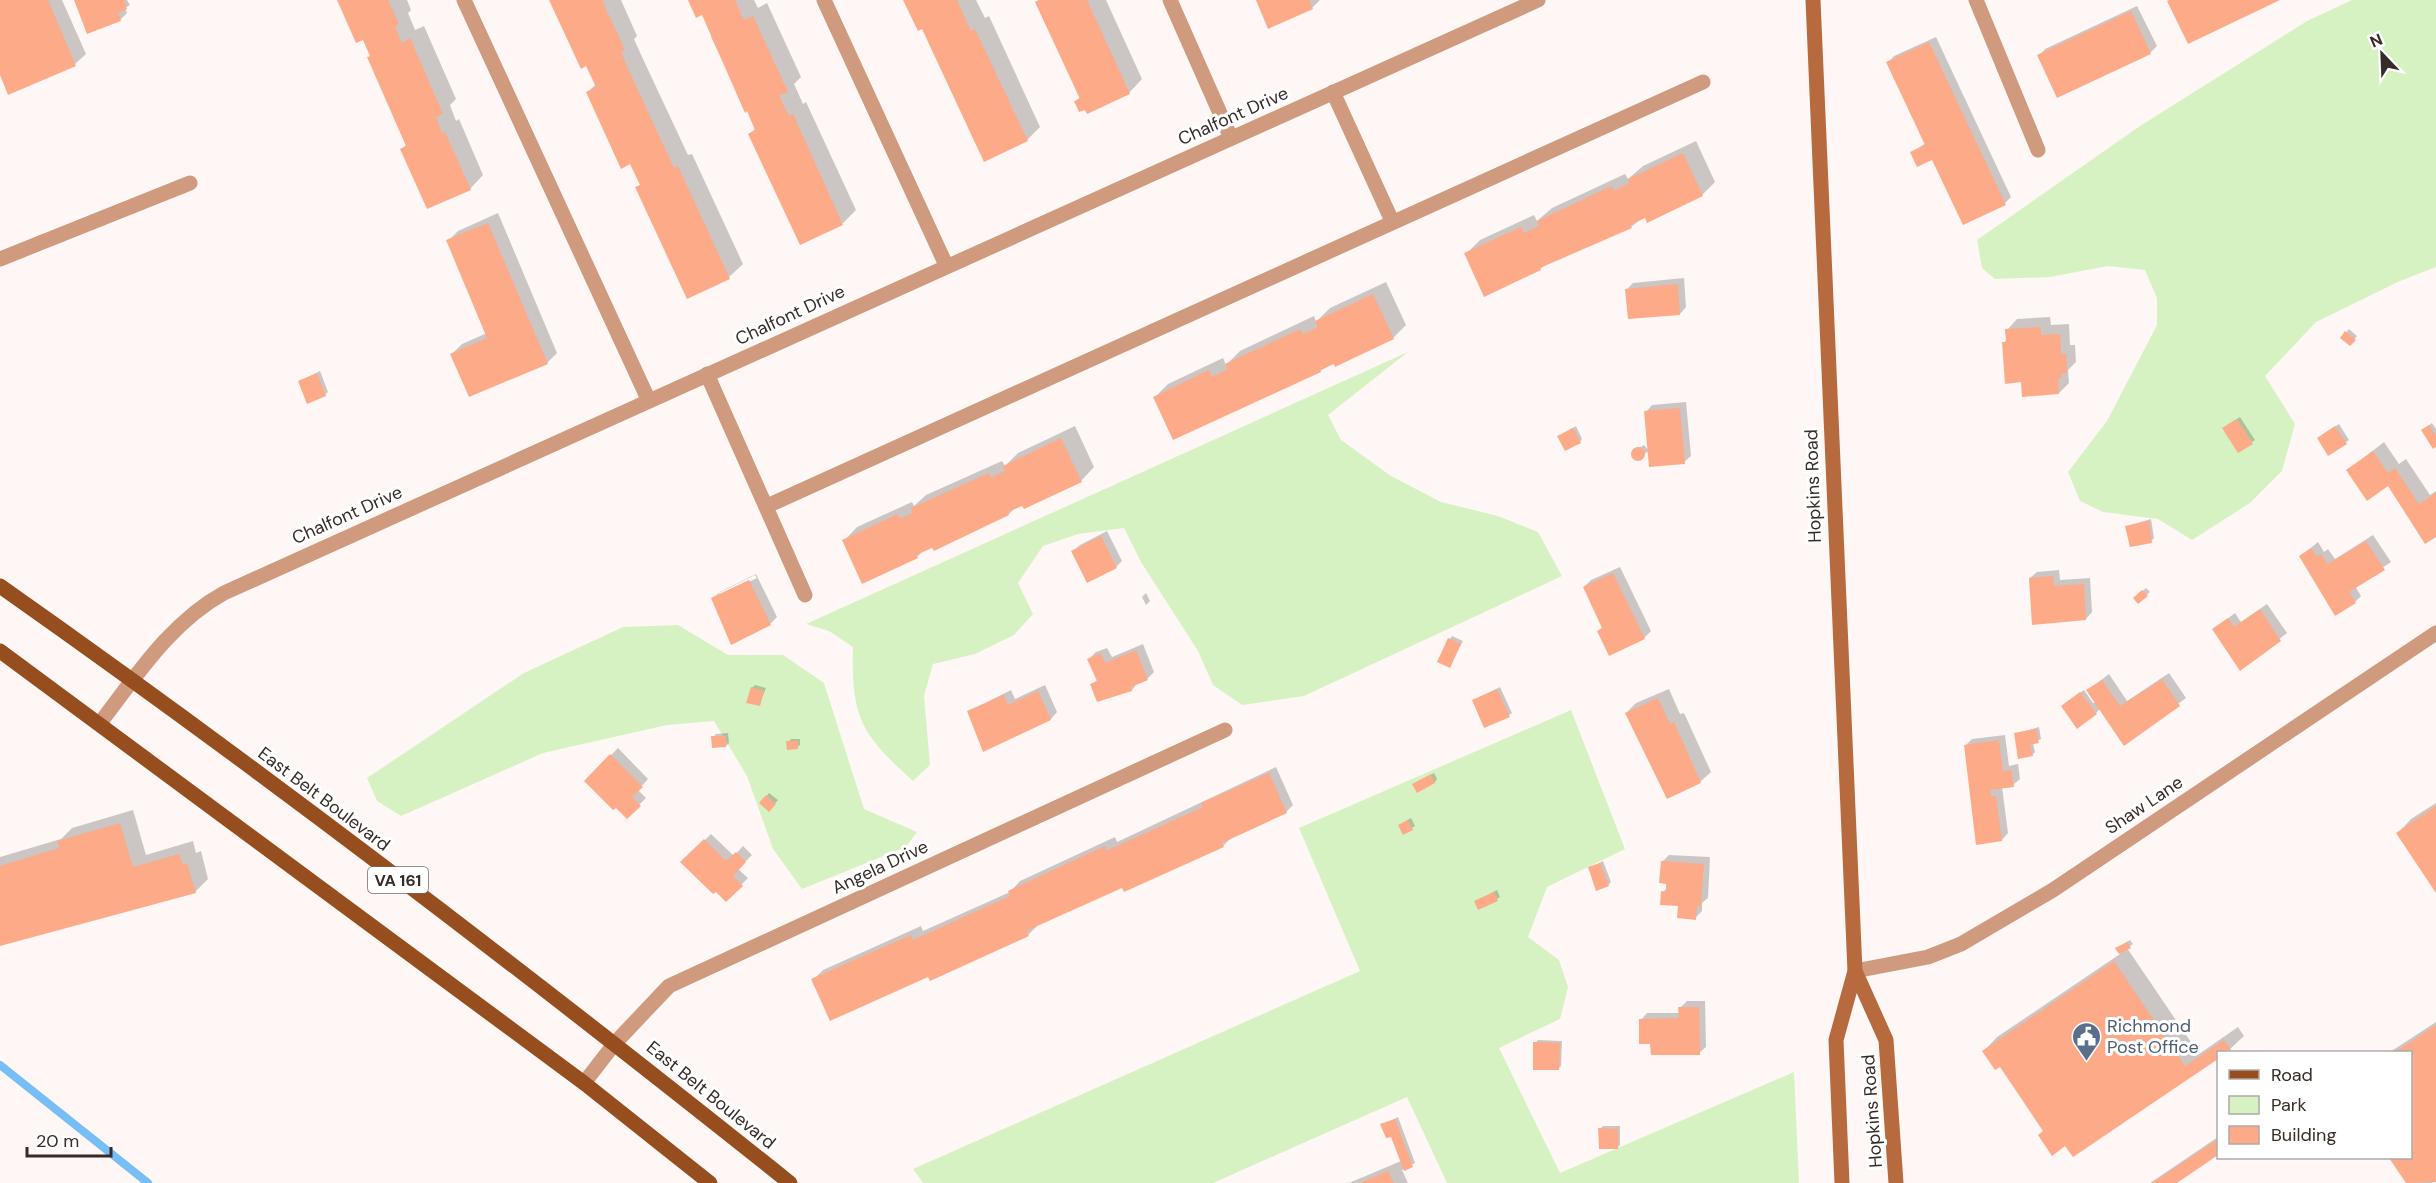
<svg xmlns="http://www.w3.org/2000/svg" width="2436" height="1183" font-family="'DM Sans',sans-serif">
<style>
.green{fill:#d7f2c2}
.shadow{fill:#0003;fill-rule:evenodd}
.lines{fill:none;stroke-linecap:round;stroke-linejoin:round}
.stream{stroke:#77bdf6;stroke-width:8}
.building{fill:#fdaa89}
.lane{stroke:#cf9a7d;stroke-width:15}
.street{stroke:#cf9a7d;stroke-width:15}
.secondary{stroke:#b66a3d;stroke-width:15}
.primary{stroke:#974e1f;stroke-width:15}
.labels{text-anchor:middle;stroke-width:6;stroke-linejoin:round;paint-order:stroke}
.shield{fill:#fff;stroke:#726b67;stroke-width:1.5}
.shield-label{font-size:16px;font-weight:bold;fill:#362b26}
.street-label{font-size:18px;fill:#362b26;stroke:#fff}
.service-label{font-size:18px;fill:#4e5e75;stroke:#fff;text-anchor:start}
</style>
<rect width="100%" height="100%" fill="#fef7f5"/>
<path class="green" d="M2352,0H2436V267L2400,281L2316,322L2265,376L2295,424L2282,471L2250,503L2192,540L2158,519L2103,512L2080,501L2068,472L2107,421L2157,325V298L2145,270L2108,266L2050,277L1995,279L1982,268L1977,240L2140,126L2307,21Z
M1408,352L1328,415L1341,440L1391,476L1441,502L1498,516L1538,532L1562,576L1304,696L1242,705L1213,685L1198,651L1141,562L1124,528L1078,534L1043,546L1018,583L1033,614L1014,635L975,654L933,664L924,696L930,765L913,781C861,734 851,718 853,647L829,631L806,624Z
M678,625L728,655H783L824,683L864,809L917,832L906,847L802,889L773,849L747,776L714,721L667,725L543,753L401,816L377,801L367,778L524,673L623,627Z
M1571,710L1625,849L1547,887L1528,937L1559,960L1568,987L1560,1019L1499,1048L1560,1173L1794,1072L1799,1183H1447L1407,1097L1213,1183H923L913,1169L1360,971L1299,828Z"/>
<path class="shadow" d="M0,0H62L86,54L75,64L9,93L0,71Z
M75,0H127L130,5L125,8L127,13L120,20Z
M339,0H407L411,10L408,13L415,30L424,26L456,99L450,105L456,121L459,119L483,175L470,189L402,149L407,144L371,55L364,38Z
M551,0H621L637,36L634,39L643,59L688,155L692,154L743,264L729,277L687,297L637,188L641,184L631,162L588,92L596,84Z
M690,0H754L758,8L767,3L801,77L794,84L803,104L806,102L856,210L842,224L750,134L756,128L711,37L713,35L703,13Z
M905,0H976L985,18L989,16L1040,127L1027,140L923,27Z
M1039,0H1106L1142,79L1129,93L1076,101L1080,97Z
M1257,0H1320L1312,8Z
M2137,6L2157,46L2150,53L2039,56L2045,49Z
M1936,37L2011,197L2005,203L1933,158L1912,152L1926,143L1888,63L1894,56Z
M1696,141L1715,182L1702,195L1645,216L1631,227L1545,265L1540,269L1466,254L1480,240L1534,215L1537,221L1552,208L1625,174L1628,179L1643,166Z
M498,213L557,353L547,363L452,354L462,344L487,333L448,241L458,231Z
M1684,278L1686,307L1680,314L1627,289L1633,283Z
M1386,282L1406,325L1393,338L1335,362L1320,371L1155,397L1168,384L1223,358L1226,365L1240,351L1314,316L1316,322L1330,308Z
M2050,317L2051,325L2069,324L2070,345H2075L2076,362L2068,370L2069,383L2059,393L2023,381L2004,343L2007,339V330L2017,319Z
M2349,329L2357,336L2353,341L2342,338Z
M320,371L328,392L325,395L299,382Z
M1686,402L1691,456L1684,462L1646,412L1652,405Z
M2240,417L2255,440L2252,442L2227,425Z
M2432,423L2436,429V445L2425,428Z
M2339,424L2349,440L2329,454L2322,435Z
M1075,426L1094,467L1081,481L1016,507L1009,514L924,550L917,557L844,541L857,527L912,502L914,506L926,495L1002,461L1005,466L1018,453Z
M1576,426L1582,439L1580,442L1559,436Z
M2384,442L2399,464L2406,459L2430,495L2436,491V535L2388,484L2348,470Z
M1644,445L1649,451L1636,459L1632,452Z
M2151,519L2154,538L2151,541L2127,526Z
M1107,531L1122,561L1116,567L1073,551L1080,545Z
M2373,535L2391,562L2355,586L2361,596L2355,602L2301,556L2318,542L2324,552L2328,549L2335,559Z
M1620,567L1651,631L1644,638L1603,627L1584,587L1591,580Z
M2059,570L2060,580L2090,578L2092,612L2086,619L2030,578L2037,572Z
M756,574L777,617L770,624L713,598L720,592ZM755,575L757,578L719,596V593Z
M2146,588L2150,592L2138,602L2135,598Z
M1146,593L1150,601L1146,605L1142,597Z
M2267,604L2287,633L2241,669L2214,629L2235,613L2241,622Z
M1452,636L1463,641L1449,666L1450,639Z
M1143,644L1154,672L1148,678L1138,682L1132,690L1092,685L1098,679L1089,659L1096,652L1107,648L1112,657Z
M2169,673L2186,698L2124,744L2100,709L2096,713L2065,703L2084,690L2093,703L2096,702L2088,690L2109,674L2127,701Z
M755,685L766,688L759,705L752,688Z
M1045,685L1057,712L1051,719L984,750L969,711L1011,690L1015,699Z
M1500,687L1512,713L1509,715L1474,700Z
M1669,689L1680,714L1684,713L1711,772L1700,782L1626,713L1636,703Z
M2039,727L2041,739L2033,743L2035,752L2032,755L2015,734Z
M728,733L729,743L726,746L713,737L716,734Z
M2005,735L2009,766L2018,764L2020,779L2013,785L2002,787L2008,833L2002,840L1965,746L1972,739Z
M791,739H800V745L797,747L788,742Z
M618,748L648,779L638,790L646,798L627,817L586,781Z
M1276,767L1293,805L1286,812L1233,836L1223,846L1123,886L1038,925L1028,935L929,975L813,980L823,970L921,926L923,931L1010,892L1020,881L1115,837L1117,842Z
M1434,773L1437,779L1435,782L1414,784Z
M769,793L778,800L769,810L761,803Z
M2436,803V890L2398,833L2411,819Z
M133,810L146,855L193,841L196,853L201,851L208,879L195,892L0,945V857L61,839L72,828Z
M1411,818L1415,826L1412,828L1399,825Z
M711,834L734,856L743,846L752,855L738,869L748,878L726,900L683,862Z
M1669,855L1710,857L1708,898L1702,903V911L1695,918L1663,892L1668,887L1662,862Z
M1603,861L1611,882L1608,885L1589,868Z
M1497,890L1500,897L1497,899L1476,901Z
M2130,940L2133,944L2127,948L2199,1054L2238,1027L2244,1036L2230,1049L2218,1052V1057L2074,1155L2066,1144L2044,1130L2000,1065L1984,1051L1997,1037L2120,954L2117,948Z
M1687,1001H1705L1706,1047L1699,1053L1652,1043L1641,1020L1647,1013H1680V1008Z
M2436,1022V1180L2432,1183H2407L2390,1158H2410V1052H2390Z
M1538,1040L1562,1041L1561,1066L1558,1069L1535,1043Z
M1398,1117L1415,1163L1402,1170L1408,1183H1349L1401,1161L1392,1135L1382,1125Z
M1603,1126H1620V1145L1617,1148L1600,1129Z
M2218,1137V1153L2174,1183H2150Z"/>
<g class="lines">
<path class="stream" d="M0,1065L148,1183"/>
</g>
<path class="building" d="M0,0H48L76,66L8,95L0,75Z
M74,0H124L127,9L118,13L121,21L87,34Z
M337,0H388L399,24L395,26L402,43L410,38L443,114L436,117L442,133L445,132L471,190L427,209L400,149L406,146L367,57L370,56L363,40L356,43Z
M549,0H602L625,50L621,52L630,73L674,168L678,166L730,279L687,299L635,187L640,185L630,164L621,169L586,92L596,87L586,66L581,69Z
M688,0H735L744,20L753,16L788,92L779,95L789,116L793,114L843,225L800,245L748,134L755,130L747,111L745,113L702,15L696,18Z
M903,0H957L971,31L975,29L1028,141L984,162L922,29L918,31Z
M1039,0H1087L1130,94L1087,114L1085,110L1079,112L1074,101L1080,99L1035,2Z
M1256,0H1309L1313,9L1268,29Z
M2280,0L2188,44L2167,1L2169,0Z
M2131,11L2151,54L2057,98L2037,55Z
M1929,42L2006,205L1963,225L1932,160L1917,167L1910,152L1925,145L1886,62Z
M1683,153L1703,196L1647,223L1645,218L1630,225L1632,228L1540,268L1541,270L1484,297L1464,253L1521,227L1524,233L1539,226L1537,221L1612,186L1614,191L1629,183L1628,179Z
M488,223L548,364L469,397L450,354L487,338L446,240Z
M1678,284L1680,315L1628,319L1625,289Z
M1373,294L1394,339L1335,367L1334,364L1320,370L1321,372L1173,440L1153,397L1209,370L1212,377L1228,369L1225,364L1300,329L1303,334L1318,327L1315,321Z
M2041,327V335L2060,334L2061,354H2066L2067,373L2061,374V379H2058L2059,394L2022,397L2021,382L2005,384L2002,342H2006L2005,329Z
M2345,331L2356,340L2350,346L2340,338Z
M317,373L326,396L307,404L298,381Z
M1680,408L1685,464L1649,467L1644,411Z
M2237,419L2253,444L2238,453L2222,428Z
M2429,425L2436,436V447L2433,449L2421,430Z
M2335,426L2347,444L2328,456L2317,438Z
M1573,428L1581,443L1565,451L1557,436Z
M1061,438L1082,482L1024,509L1022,506L1008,512L1009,515L934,551L932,548L916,555L918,558L862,584L842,540L898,514L900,519L913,513L911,508L989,473L991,478L1005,471L1003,466Z
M1631 454a7 7 0 1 1 14 0a7 7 0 1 1-14 0Z
M2373,451L2388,473L2395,468L2419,504L2436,493V537L2425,544L2388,486L2367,501L2346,470Z
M2149,521L2152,543L2130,547L2125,526Z
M1101,536L1117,568L1087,583L1071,551Z
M2366,541L2385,570L2349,592L2356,603L2335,616L2299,556L2311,548L2317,557L2321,554L2328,564Z
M1613,573L1645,639L1609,656L1597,631L1602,628L1583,587Z
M2053,576L2054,586L2084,584L2086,620L2032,625L2029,578Z
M749,580L771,625L731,645L711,598Z
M2142,590L2148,596L2138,604L2133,598Z
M2260,609L2281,641L2240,671L2212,629L2228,618L2234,627Z
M1448,638L1461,644L1450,668L1437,662Z
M1136,650L1148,680L1131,687L1132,691L1097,702L1090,684L1097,681L1087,659L1101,653L1105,663Z
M2162,679L2180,706L2124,746L2086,690L2102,680L2120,706Z
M751,687L764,691L760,706L746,703Z
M1497,689L1510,717L1484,728L1472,700Z
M1038,691L1051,720L983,752L967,711L1004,695L1008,705Z
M2080,692L2097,714L2077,729L2061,706Z
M1658,698L1670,724L1674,722L1701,783L1667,799L1625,713Z
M2036,729L2039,743L2030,745L2033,756L2018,759L2014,733Z
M711,736H726V747L712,748Z
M1999,740L2003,771L2011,770L2014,787L1990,790L1991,796H1996L2002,841L1976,845L1964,745Z
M786,741H798V749L787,750Z
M610,754L643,787L632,797L641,806L627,819L616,808L613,810L584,781Z
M1269,773L1287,813L1222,843L1224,847L1124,892L1122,888L1026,931L1029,936L930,981L928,977L830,1021L811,979L911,935L913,940L1010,896L1008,891L1105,846L1106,851L1203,807L1201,803Z
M1431,774L1435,783L1417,793L1412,784Z
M766,795L776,804L769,812L759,803Z
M2436,806V893L2396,833Z
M1408,820L1413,830L1403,835L1398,825Z
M120,823L133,867L179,854L183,865L187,863L196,893L0,946V866L59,848L57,841Z
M704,839L726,861L736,852L746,862L733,876L743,886L726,902L716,892L713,894L680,862Z
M1661,861L1704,864L1701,906H1697L1696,920L1677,918L1678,906L1660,905L1661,891L1666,892V884L1659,883Z
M1600,863L1609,886L1596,891L1588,867Z
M1494,892L1498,901L1478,910L1474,901Z
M2127,942L2131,948L2119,954L2115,948Z
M2114,961L2185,1066L2224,1040L2231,1050L2218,1052V1059L2073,1157L2065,1146L2052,1156L2038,1135L2043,1131L2000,1067L1995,1070L1982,1051Z
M1678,1007H1699L1700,1055H1651L1650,1044H1639V1019L1679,1018Z
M2436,1025V1182L2406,1183L2389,1158H2410V1052H2395Z
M1533,1042L1560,1043L1559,1070H1533Z
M1395,1119L1413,1167L1404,1171L1391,1137L1386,1138L1380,1124Z
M1598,1128L1618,1129V1149H1599Z
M2218,1139V1155L2177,1183H2152Z
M1388,1171L1394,1183H1360Z"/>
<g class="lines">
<path class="lane" d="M464,0L649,401
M824,0L946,265
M1170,0L1231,138
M1976,0L2038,150
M1333,92L1392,221
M0,259L190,183
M707,374L805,595
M767,506L1703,82"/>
<path class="street" d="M100,723C137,675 171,622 224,593L1538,0
M1855,971L1928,957L1961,944L2053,890L2436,633
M584,1083L615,1043L669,986L1225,730"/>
<path class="secondary" d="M1813,0L1855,971L1836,1040L1842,1183
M1855,971L1886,1040L1896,1183"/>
<path class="primary" d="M0,586C270,776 532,977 790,1183
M0,651L584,1083L710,1183"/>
</g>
<defs>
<symbol id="civic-pin" viewBox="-11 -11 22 30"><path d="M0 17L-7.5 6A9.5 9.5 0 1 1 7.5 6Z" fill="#5c6f8a" stroke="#fff"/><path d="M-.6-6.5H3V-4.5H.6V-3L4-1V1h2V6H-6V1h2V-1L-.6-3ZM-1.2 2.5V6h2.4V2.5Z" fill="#fff"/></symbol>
</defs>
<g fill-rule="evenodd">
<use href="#civic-pin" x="2070" y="1020" width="33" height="45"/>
</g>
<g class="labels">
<rect class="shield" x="368" y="867" width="60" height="26" rx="4.5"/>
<g class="shield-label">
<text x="398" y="886">VA 161</text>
</g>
<g class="street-label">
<text transform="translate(1233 116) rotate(-24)" y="6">Chalfont Drive</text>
<text transform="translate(790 315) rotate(-25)" y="6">Chalfont Drive</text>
<text transform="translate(1813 486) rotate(-92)" y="6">Hopkins Road</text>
<text transform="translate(347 515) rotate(-24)" y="6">Chalfont Drive</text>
<text transform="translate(324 799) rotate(37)" y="6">East Belt Boulevard</text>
<text transform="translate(2144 805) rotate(-34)" y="6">Shaw Lane</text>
<text transform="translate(880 867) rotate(-25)" y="6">Angela Drive</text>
<text transform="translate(711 1095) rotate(39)" y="6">East Belt Boulevard</text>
<text transform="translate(1872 1111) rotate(-94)" y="6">Hopkins Road</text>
</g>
<g class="service-label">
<text x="2107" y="1032">Richmond<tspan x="2107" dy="21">Post Office</tspan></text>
</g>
</g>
<rect x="2217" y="1051" width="195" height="108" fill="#ffffff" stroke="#afaaa8" stroke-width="1.5"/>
<rect x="2229" y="1070" width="30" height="9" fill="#974e1f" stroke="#afaaa8" stroke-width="1.5"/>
<text x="2271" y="1081" font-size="18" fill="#362b26">Road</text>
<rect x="2229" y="1096" width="30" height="18" fill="#d7f2c2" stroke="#afaaa8" stroke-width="1.5"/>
<text x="2271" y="1111" font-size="18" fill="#362b26">Park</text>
<rect x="2229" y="1126" width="30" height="18" fill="#fdaa89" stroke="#afaaa8" stroke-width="1.5"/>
<text x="2271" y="1141" font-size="18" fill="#362b26">Building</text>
<g transform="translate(2382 54) rotate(337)" stroke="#ffffff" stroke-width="4.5" paint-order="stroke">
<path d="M0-4.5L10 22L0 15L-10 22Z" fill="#362b26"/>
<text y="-9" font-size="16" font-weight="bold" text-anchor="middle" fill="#362b26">N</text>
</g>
<path d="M27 1147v9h84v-9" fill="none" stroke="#362b26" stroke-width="3"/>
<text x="36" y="1147" font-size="18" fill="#362b26" stroke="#ffffff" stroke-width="4.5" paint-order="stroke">20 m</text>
</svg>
